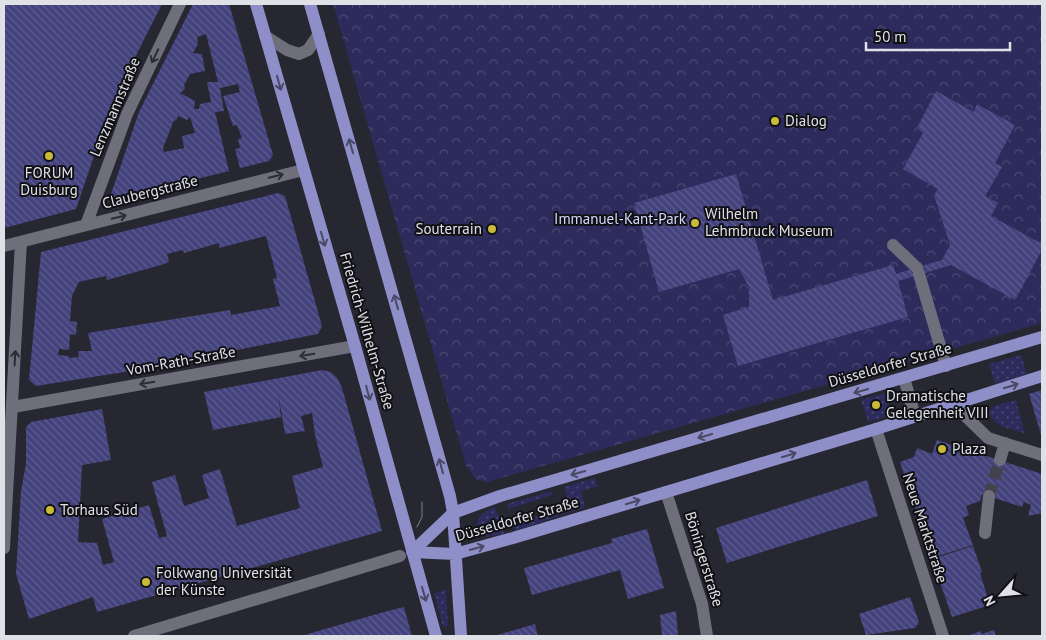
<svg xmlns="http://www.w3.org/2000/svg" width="1046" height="640" font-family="'PT Sans',sans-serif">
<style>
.grass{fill:url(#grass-dots)}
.park{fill:url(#park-crowns)}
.building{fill:url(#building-back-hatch);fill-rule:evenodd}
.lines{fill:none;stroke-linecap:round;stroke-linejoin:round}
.minor-tunnel{stroke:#42434c;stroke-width:12;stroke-dasharray:12 6;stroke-linecap:butt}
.minor{stroke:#6e6f7b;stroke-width:12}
.major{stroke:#8e8fc8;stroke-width:12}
.tram{stroke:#808189;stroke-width:1}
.oneway{stroke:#2c2c34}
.oneway2{stroke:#494966}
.poi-dot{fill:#c9ba3a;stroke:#101015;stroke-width:2}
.labels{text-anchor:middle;stroke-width:4;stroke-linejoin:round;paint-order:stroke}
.street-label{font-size:15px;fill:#e0e0e7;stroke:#101015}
.poi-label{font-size:15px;fill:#e0e0e7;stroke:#101015;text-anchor:start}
.park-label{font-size:15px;fill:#d7d9fe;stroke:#101015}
</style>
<defs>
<pattern id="grass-dots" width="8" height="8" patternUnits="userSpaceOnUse" patternTransform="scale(1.25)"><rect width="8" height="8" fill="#2d2b5c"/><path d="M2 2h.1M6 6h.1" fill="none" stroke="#4b4973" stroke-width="1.8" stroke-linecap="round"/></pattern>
<pattern id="park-crowns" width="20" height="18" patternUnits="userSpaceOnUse" patternTransform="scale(1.25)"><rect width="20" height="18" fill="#2d2b5c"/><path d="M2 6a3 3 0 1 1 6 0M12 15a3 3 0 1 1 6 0" fill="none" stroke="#4b4973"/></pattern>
<pattern id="building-back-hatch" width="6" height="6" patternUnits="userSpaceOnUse" patternTransform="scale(1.25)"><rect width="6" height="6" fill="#43427c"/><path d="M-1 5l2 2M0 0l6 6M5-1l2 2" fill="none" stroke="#5e5d8f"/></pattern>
</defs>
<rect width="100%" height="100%" fill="#262731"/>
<path class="grass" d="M1021,355L1027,374L995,384L989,364Z
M885,393L892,415L868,422L861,400Z
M1016,400L1024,432V433C1009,428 994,428 989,412L994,406Z
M595,478L598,486L581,491L585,507L515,531L513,524L569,505L564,487Z
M551,491L552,495L509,509L507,504Z
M495,507L504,534L486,537C468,526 480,511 495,507Z
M446,590L448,626L443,627L434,593Z"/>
<path class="park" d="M333,4H1042V323L487,482L475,479L466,466Z"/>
<path class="building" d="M4,4H162L112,103L76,209L4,228Z
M193,4H229L273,155L269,161L240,168L235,149L240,148L238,139L242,138L237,125L233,126L223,96L240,92L238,84L220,88L224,111L215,112L229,171L116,199L111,194L139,112ZM206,34L218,82H207L211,102L200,104L199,109H194L195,101L180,93L185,89L184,85L190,74L205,71L202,54L193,53L198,44L197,37ZM178,116L187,120L190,117L195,133L182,136L184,148L164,152L163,148L174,120L176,121Z
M936,91L974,112L977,104L1015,125L995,163L1002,167L985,196L998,203L991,216L1042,244V250L1015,300L951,265L898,281L908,317L738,366L723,315L749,307V287L739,269L659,292L634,203L736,174L773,300L893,265L896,274L942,260L950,245L934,195L938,189L903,169L923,133L917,128Z
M278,193L285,196L322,326L318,334L124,372L36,386L29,380L41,252ZM266,236L277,278L273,279L280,306L231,315L230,310L88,333L92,351H78L79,357L69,358V356L58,355L59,349L69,350L70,334L76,335L77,322L70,321L72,296L79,282L106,276L107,280L161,265L169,262L167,254L183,250L184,253L219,243V248Z
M322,370L331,372L338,379L342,388L382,531L97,612L93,597L29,619L16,574L21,491L26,464V427L31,422L102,409L111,460L82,465L78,542L97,543L103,565L114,562L102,519L149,505L159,538L167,536L152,482L175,475L184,506L209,498L202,475L220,469L237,526L300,508L292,476L323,467L315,435L312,413L301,416L305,431L285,434L278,393L281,417L213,430L204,392Z
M1042,390V438L1029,394Z
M937,440L1042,474V513L1028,516L1031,505L1024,502L1022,507L982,494L980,501L966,506L969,515L963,518L973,545L932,558L900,462L914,457L917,448L932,454Z
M867,480L878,516L727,563L716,528Z
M647,529L664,588L628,599L620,570L532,595L524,568L612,543L611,539Z
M973,546L982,572L980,573L990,605L952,617L932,559Z
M910,597L919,622L915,628L866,635L859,614Z
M404,607L412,636H301L384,612Z
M676,611L678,636H662L660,615Z
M535,624L538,636H494Z
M994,630L996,636L970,635L981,631L982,634Z"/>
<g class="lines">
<path class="minor-tunnel" d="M989,496L1000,460"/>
<path class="minor" d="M265,36L287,50L299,54L308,50L319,34
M86,225L127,114L180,4
M893,245L917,268
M4,246L303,170
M919,274L946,366
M904,378L915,416
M953,404L988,438L1042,455
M13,407L355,346
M876,429L943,636
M1000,460L1005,443
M666,492L702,604L707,636
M985,533L989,496
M4,548L21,242
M134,636L400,556"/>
<path class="major" d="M256,4L355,346L436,636
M310,4L450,496L453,513L461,636
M412,552L453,513L500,496L1042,337
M412,552L455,554L513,538L876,429L1042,376"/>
<path class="tram" d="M417,527L422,517V502"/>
</g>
<defs><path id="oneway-shaft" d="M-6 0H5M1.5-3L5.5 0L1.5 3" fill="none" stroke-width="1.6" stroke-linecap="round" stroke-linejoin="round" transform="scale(1.25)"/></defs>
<g class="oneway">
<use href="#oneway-shaft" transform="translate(155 56) rotate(116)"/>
<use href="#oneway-shaft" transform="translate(276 176) rotate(-14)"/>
<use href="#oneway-shaft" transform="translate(119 217) rotate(-14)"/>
<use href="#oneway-shaft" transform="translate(307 355) rotate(170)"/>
<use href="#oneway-shaft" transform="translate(15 358) rotate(-87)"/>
<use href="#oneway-shaft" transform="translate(147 383) rotate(170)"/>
</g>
<g class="oneway2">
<use href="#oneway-shaft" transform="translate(279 83) rotate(74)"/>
<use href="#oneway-shaft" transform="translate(351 146) rotate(-106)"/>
<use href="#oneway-shaft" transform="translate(323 239) rotate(74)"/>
<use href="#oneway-shaft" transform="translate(396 302) rotate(-106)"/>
<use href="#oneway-shaft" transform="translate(1011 386) rotate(-17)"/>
<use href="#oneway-shaft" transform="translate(861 391) rotate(164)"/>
<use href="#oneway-shaft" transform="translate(368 393) rotate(75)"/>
<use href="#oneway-shaft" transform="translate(705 436) rotate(164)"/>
<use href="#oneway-shaft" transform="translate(789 455) rotate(-17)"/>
<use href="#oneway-shaft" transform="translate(441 466) rotate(-105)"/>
<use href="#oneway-shaft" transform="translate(578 473) rotate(164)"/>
<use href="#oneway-shaft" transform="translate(633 502) rotate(-17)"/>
<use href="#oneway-shaft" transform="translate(477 548) rotate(-15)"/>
<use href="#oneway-shaft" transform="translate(424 594) rotate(74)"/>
</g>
<g class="poi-dot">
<circle cx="775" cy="121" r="5"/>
<circle cx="49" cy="156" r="5"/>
<circle cx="695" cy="223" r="5"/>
<circle cx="492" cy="229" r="5"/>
<circle cx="876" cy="405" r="5"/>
<circle cx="942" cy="449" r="5"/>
<circle cx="50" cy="510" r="5"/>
<circle cx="146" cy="582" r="5"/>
</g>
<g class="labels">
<g class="street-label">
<text transform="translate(115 107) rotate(-67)" y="5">Lenzmannstraße</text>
<text transform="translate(150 192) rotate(-14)" y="5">Claubergstraße</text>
<text transform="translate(367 331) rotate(74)" y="5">Friedrich-Wilhelm-Straße</text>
<text transform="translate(181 361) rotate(-10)" y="5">Vom-Rath-Straße</text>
<text transform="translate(890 365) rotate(-16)" y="5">Düsseldorfer Straße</text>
<text transform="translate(517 519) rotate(-16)" y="5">Düsseldorfer Straße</text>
<text transform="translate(925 528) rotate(72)" y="5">Neue Marktstraße</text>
<text transform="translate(704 559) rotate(73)" y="5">Böningerstraße</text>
</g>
<g class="poi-label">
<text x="785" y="126">Dialog</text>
<text x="49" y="178" text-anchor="middle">FORUM<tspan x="49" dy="17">Duisburg</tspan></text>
<text x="705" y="219">Wilhelm<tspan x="705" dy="17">Lehmbruck Museum</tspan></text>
<text x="482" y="234" text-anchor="end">Souterrain</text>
<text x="886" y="401">Dramatische<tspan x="886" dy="17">Gelegenheit VIII</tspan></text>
<text x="952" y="454">Plaza</text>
<text x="60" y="515">Torhaus Süd</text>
<text x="156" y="578">Folkwang Universität<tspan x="156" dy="17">der Künste</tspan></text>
</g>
<g class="park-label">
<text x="620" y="224">Immanuel-Kant-Park</text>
</g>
</g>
<rect width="1046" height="640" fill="none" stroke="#e0e0e7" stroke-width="10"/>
<g transform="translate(1001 595) rotate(243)" stroke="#101015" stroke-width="4" paint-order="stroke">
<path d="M0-4L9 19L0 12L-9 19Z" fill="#e0e0e7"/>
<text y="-8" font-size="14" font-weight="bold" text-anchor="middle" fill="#e0e0e7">N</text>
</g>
<path d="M866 42v8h144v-8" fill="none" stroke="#e0e0e7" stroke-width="2.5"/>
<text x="874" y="42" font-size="15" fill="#e0e0e7" stroke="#101015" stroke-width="4" paint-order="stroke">50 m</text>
</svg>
